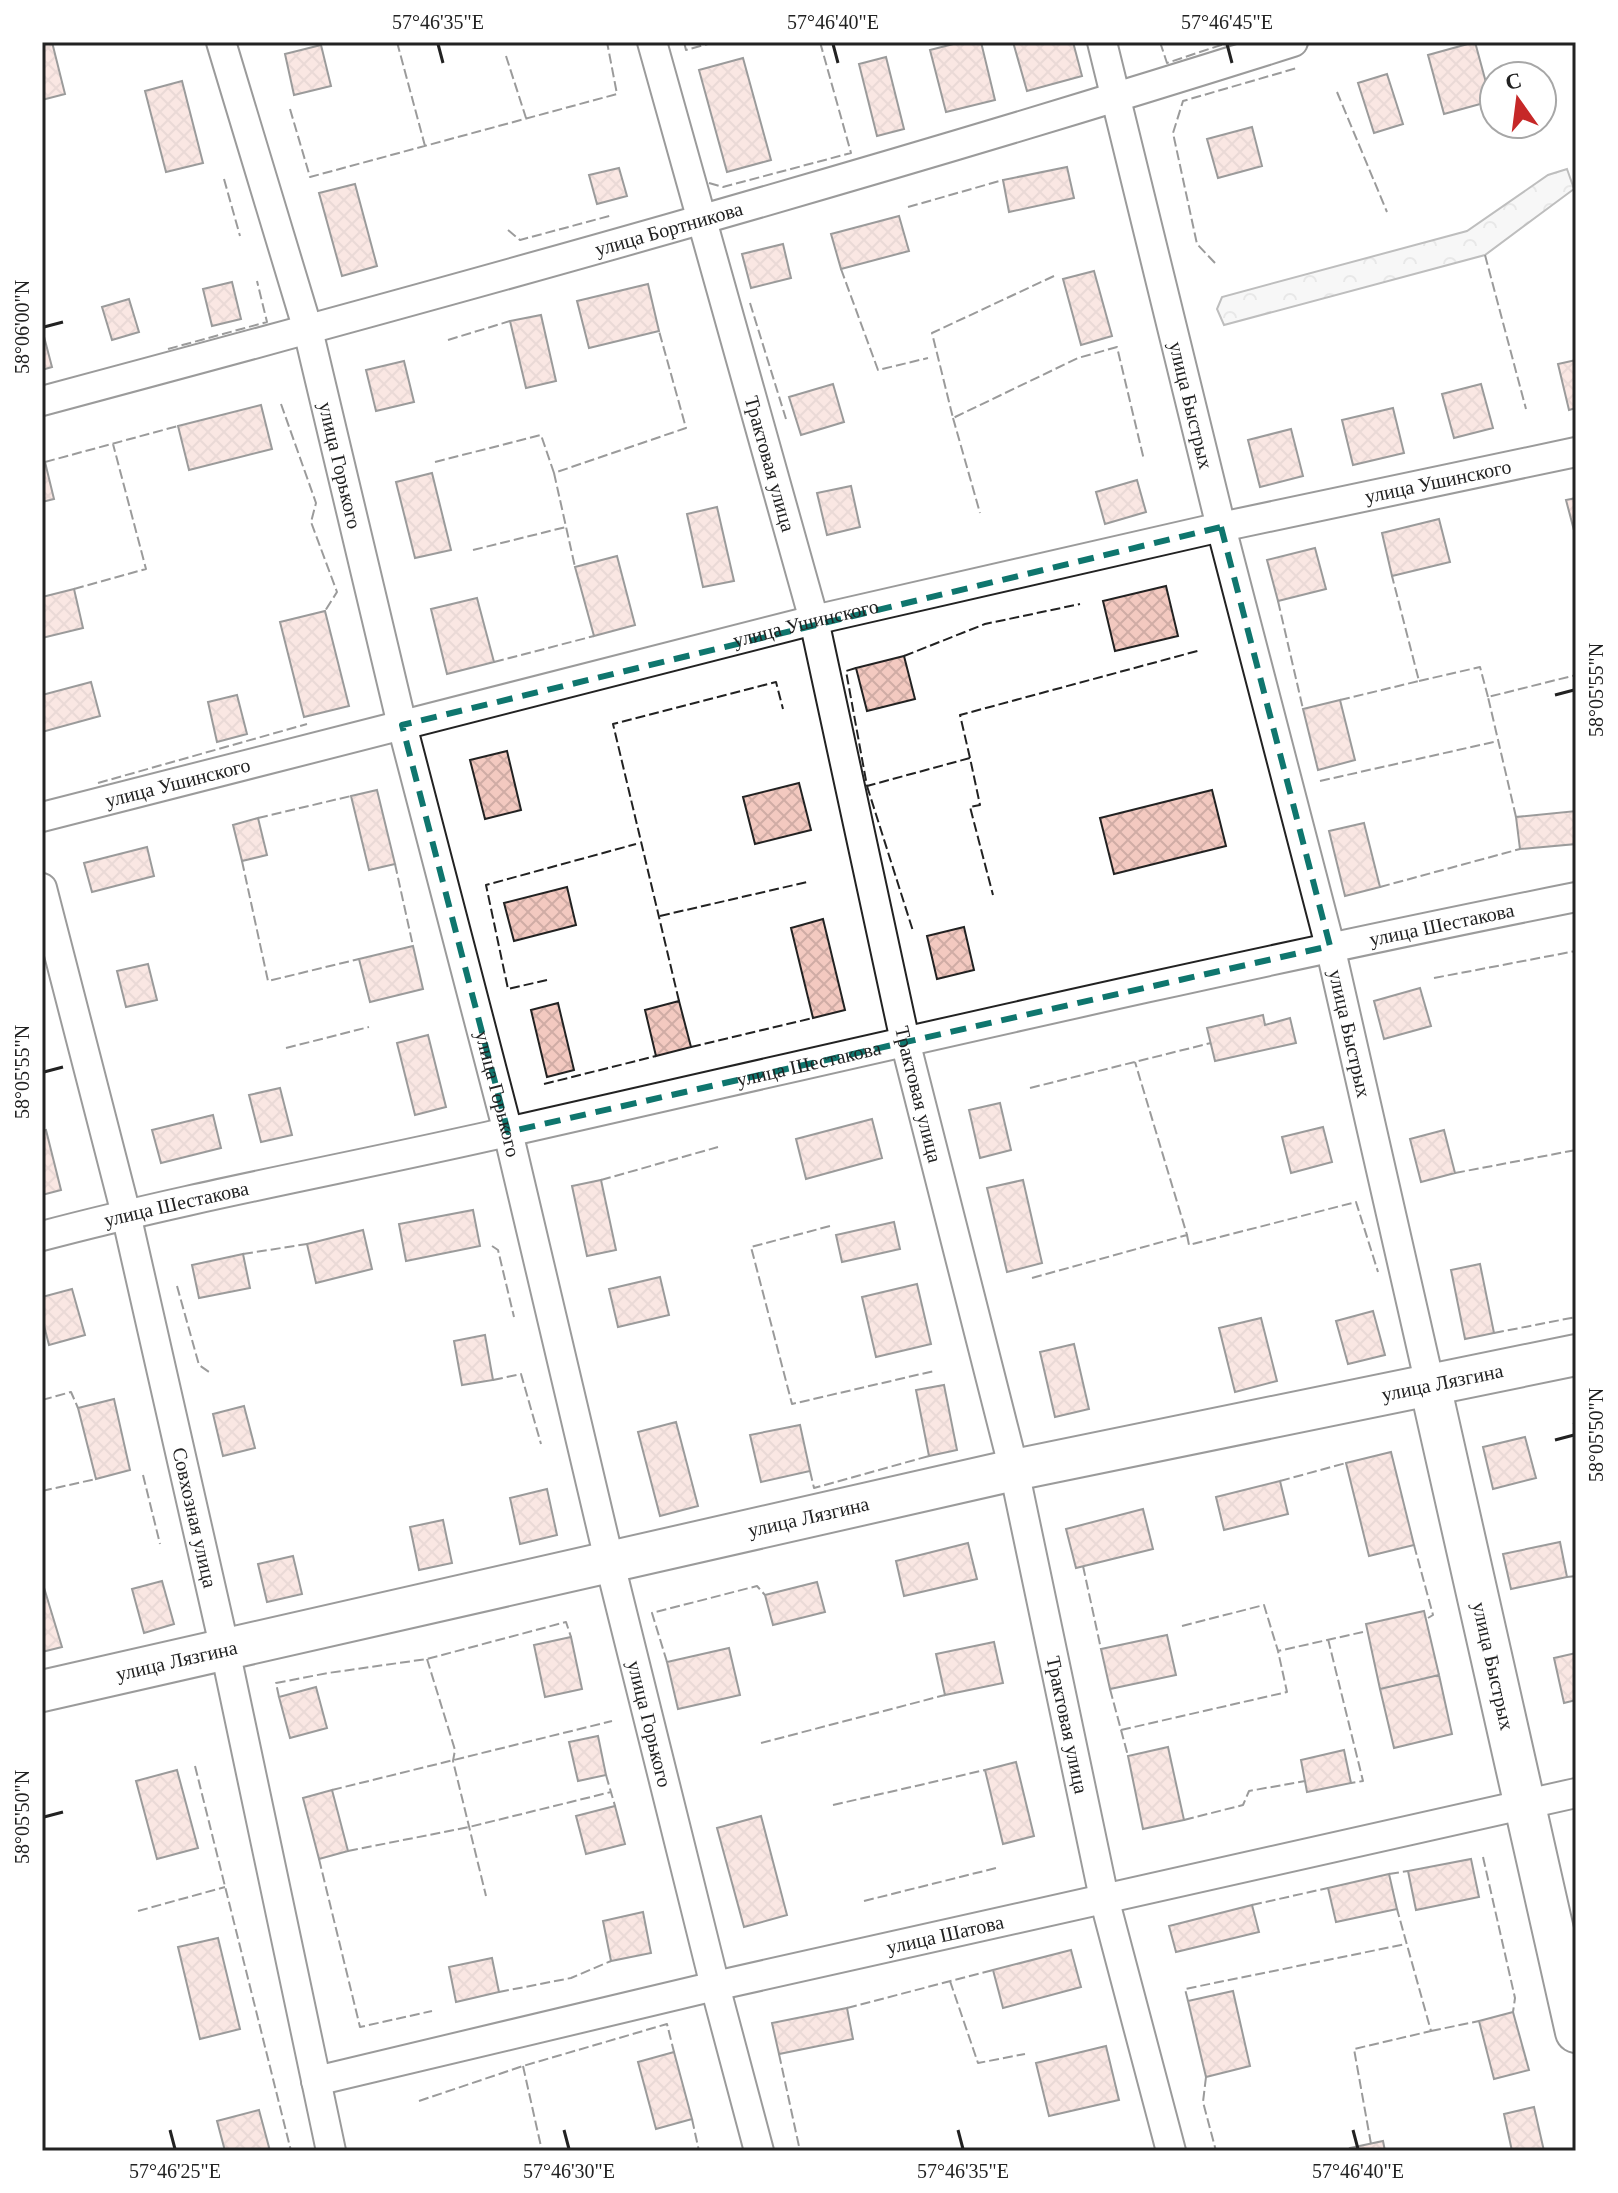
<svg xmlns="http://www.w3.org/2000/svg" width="1618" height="2193" font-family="'Times New Roman',serif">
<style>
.forest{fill:url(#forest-crowns);stroke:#6f6f6f;stroke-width:2}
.building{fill:url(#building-cross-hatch);stroke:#222;stroke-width:2}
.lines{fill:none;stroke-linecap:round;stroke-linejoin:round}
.street-casing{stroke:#222;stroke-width:32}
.secondary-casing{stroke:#222;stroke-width:44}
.street{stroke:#fff;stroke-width:28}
.secondary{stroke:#fff;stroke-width:40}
.fence{stroke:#222;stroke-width:2;stroke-dasharray:10 4;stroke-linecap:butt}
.marked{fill:none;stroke:#0f766e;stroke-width:6;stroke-dasharray:16 10;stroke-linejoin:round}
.ticks{fill:none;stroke:#222;stroke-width:3}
.labels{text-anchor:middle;stroke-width:6;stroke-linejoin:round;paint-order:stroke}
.street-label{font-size:20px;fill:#222;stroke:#fff}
.neatline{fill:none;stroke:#222;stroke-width:3}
.ticks-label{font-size:20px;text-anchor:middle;fill:#222}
</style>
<defs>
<pattern id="forest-crowns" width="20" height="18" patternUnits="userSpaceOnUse" patternTransform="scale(2)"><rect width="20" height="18" fill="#eee"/><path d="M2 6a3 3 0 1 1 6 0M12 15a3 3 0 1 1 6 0" fill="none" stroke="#ccc"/></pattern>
<pattern id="building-cross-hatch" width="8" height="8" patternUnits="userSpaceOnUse" patternTransform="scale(2)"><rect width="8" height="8" fill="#f3c9c0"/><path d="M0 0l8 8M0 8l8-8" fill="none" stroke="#d0aca5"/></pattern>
</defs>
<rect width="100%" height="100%" fill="#fff"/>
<path class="forest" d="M1567,169L1574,189L1485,255L1224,325L1217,309L1222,297L1467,231L1548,175Z"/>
<path class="building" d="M42,42H52L65,94L42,100Z
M961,42H981L995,100L946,112L930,50Z
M1013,42H1073L1082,76L1027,91Z
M1475,42L1491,101L1444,114L1428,55Z
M321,45L331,86L294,95L285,54Z
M886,57L904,129L877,136L859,64Z
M743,58L771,160L727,172L699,70Z
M1387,74L1403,124L1374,133L1358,83Z
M182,81L203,163L166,172L145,91Z
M1252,127L1262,166L1218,178L1207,139Z
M1067,167L1074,198L1009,212L1003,180Z
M619,168L627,196L597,204L589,175Z
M355,184L377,266L342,276L319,193Z
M899,216L909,251L841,269L831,234Z
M783,244L791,278L751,288L742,254Z
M1094,271L1112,336L1081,345L1063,279Z
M232,282L241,319L212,326L203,289Z
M648,284L659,331L589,348L577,301Z
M129,299L139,332L112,340L102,307Z
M541,315L556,381L526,388L510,321Z
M42,329L52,367L42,370Z
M1576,360V408L1569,410L1558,364Z
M404,361L414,402L376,411L366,370Z
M833,384L844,422L801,435L789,397Z
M1481,384L1493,428L1454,438L1442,394Z
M261,405L272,449L189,470L178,426Z
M1393,408L1404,453L1353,465L1342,420Z
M1291,429L1303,476L1260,487L1248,440Z
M45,462L54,499L42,502V463Z
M432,473L451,550L415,558L396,482Z
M1137,480L1146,512L1105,524L1096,492Z
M851,486L860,527L827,535L817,493Z
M1576,498V538L1566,500Z
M717,507L734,581L703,587L687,514Z
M1439,519L1450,562L1392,576L1382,533Z
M1315,548L1326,589L1278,601L1267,560Z
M617,556L635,625L594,636L575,567Z
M1166,586L1178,636L1115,651L1103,601Z
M74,589L83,628L42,638V597Z
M477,598L494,662L447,674L431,609Z
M325,611L349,706L304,717L280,622Z
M904,656L915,699L867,711L856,668Z
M91,682L100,716L42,732V695Z
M237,695L247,734L217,742L208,702Z
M1340,700L1355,760L1318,770L1303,709Z
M507,751L521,810L485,819L470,760Z
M799,783L811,830L755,844L743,797Z
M377,790L395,864L369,870L351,796Z
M1212,790L1226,846L1114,874L1100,818Z
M1576,811V844L1520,849L1516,817Z
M258,818L267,855L242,861L233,825Z
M1364,823L1380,887L1345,896L1329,831Z
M147,847L154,876L92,892L84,863Z
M567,887L576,925L514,941L504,903Z
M823,919L845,1010L813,1018L791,928Z
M964,927L974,970L937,979L927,936Z
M413,946L423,989L370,1002L359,959Z
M148,964L157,1000L126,1007L117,971Z
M1420,988L1431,1026L1384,1039L1374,1001Z
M679,1001L691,1047L656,1056L645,1010Z
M558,1003L574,1070L547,1077L531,1010Z
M1263,1015L1265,1025L1290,1018L1296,1043L1215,1061L1207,1028Z
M428,1035L446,1107L415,1115L397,1043Z
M280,1088L292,1135L261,1142L249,1095Z
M1000,1103L1011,1150L980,1158L969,1110Z
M213,1115L221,1148L161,1163L152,1130Z
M872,1119L882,1158L806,1179L796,1139Z
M1323,1127L1332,1162L1291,1173L1282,1137Z
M46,1130L61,1190L42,1195V1131Z
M1444,1130L1455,1173L1421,1182L1410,1139Z
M601,1180L616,1250L587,1256L572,1186Z
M1023,1180L1042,1263L1007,1272L987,1188Z
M473,1210L480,1246L406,1261L399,1224Z
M894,1222L900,1249L842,1262L836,1235Z
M363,1230L372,1269L316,1283L307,1244Z
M243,1254L250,1288L199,1298L192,1265Z
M1480,1264L1494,1333L1465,1339L1451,1270Z
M660,1277L669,1315L618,1327L609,1289Z
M917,1284L931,1344L876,1357L862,1297Z
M72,1289L85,1335L49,1345L42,1318V1297Z
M1373,1311L1385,1355L1348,1364L1336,1321Z
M1261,1318L1277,1381L1235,1392L1219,1328Z
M485,1335L493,1380L462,1385L454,1341Z
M1074,1344L1089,1409L1055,1417L1040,1352Z
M944,1385L957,1450L929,1456L916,1390Z
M114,1399L130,1470L96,1479L78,1408Z
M244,1406L255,1448L223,1456L213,1414Z
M676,1422L698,1506L660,1516L638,1432Z
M800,1425L810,1471L761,1482L750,1435Z
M1525,1437L1536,1478L1493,1489L1483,1447Z
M1391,1452L1414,1545L1369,1556L1346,1463Z
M1280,1481L1288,1514L1224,1530L1216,1497Z
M547,1489L557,1535L520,1544L510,1498Z
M1143,1509L1153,1549L1076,1568L1066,1529Z
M443,1520L452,1563L419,1570L410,1527Z
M1560,1542L1567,1577L1511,1589L1503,1554Z
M968,1543L977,1579L904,1596L896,1561Z
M293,1556L302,1594L267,1602L258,1564Z
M42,1581L62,1647L42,1652Z
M162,1581L174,1624L144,1633L132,1589Z
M817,1582L825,1612L773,1625L765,1595Z
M1424,1611L1439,1675L1380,1689L1366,1624Z
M1167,1635L1176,1675L1110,1689L1101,1649Z
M571,1637L582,1689L545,1697L534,1645Z
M994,1642L1003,1683L945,1695L936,1654Z
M729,1648L740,1695L678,1709L667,1662Z
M1576,1653V1700L1564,1703L1554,1658Z
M1439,1675L1452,1734L1394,1748L1380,1689Z
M316,1687L327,1728L290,1738L279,1697Z
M598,1736L606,1775L578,1781L569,1742Z
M1168,1747L1184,1820L1143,1829L1128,1756Z
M1344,1750L1351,1783L1307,1792L1301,1760Z
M1016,1762L1034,1836L1003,1844L985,1770Z
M177,1770L198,1848L157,1859L136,1781Z
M332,1790L348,1851L319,1859L303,1798Z
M615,1806L625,1844L586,1854L576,1816Z
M761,1816L787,1915L744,1927L717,1828Z
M1471,1859L1479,1897L1416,1910L1408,1871Z
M1389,1874L1397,1909L1336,1922L1328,1888Z
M1252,1905L1259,1932L1176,1952L1169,1926Z
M643,1912L651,1953L611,1961L603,1921Z
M218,1938L240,2029L200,2039L178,1947Z
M1071,1950L1081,1987L1003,2008L993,1970Z
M492,1958L499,1992L456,2002L449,1967Z
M1233,1991L1250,2066L1206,2077L1188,2001Z
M847,2008L853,2039L779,2054L772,2023Z
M1513,2012L1529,2070L1494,2079L1479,2021Z
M1106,2046L1119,2100L1049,2116L1036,2063Z
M674,2052L692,2119L656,2129L638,2062Z
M1534,2107L1544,2151H1512L1504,2114Z
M259,2110L270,2151H225L217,2121Z
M1383,2141L1385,2151H1351L1350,2148Z"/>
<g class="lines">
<defs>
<g id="street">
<path id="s1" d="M221,42L308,330L402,725L508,1132L610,1564L715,1986L759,2151"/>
<path id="s2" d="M652,42L814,620L905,1041L1014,1470L1104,1898L1171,2151"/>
<path id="s3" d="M1102,42L1221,527L1330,946L1430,1385"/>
<path id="s4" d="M42,401C461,289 879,173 1293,42"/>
<path id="s5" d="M42,817L814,620L1221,527L1576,452"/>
<path id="s6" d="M42,888L126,1214L225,1650L331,2151"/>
<path id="s7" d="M42,1236C197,1195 355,1167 512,1131C866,1051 1220,968 1576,897"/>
<path id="s8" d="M316,2081L715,1986L1576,1793"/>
</g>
<g id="secondary">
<path id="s9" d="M1430,1385L1576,2032"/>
<path id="s10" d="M42,1691L1014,1470L1576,1355"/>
</g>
</defs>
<use href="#street" class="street-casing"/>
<use href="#secondary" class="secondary-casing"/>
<use href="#street" class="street"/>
<use href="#secondary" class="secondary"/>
<path class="fence" d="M397,42L425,146
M684,42L686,50L715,42
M1160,42L1167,63L1230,42
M506,56L526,118
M1337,92L1387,212
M290,109L310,177L617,94L607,42
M224,179L240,236
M709,183L723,187L851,153L820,42
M908,207L1003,180
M508,230L520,240L613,215
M1485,255L1526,409
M1215,263L1197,244L1173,133L1183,101L1297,68
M841,269L878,370L928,358
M1054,276L932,333L953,418L1078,358L1117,347L1144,460
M750,303L786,419
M448,340L510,321
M168,349L267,322L257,281
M281,404L316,503L311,522L337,592L325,611
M953,418L980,513
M45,462L178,426
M435,462L541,435L554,473L686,428L659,331
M554,473L575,567
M473,550L566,527
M74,589L146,569L113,444
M1278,601L1303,709
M904,656L985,624L1080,604
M494,662L594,636
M856,668L846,671L867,786L970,758L980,805L970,807L993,895
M1419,681L1480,667L1488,697
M1340,700L1419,681L1392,576
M970,758L960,715L1201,650
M1320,781L1498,741
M98,783L307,724
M867,786L913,931
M1516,817L1488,697L1576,675
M258,818L351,796
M242,861L268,981L359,959
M395,864L413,946
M1380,887L1520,849
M660,916L807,882
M1434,978L1576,951
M547,980L508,989L486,885L636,844
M679,1001L613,724L776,682L783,709
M691,1047L813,1018
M286,1048L369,1027
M544,1084L656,1056
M1030,1088L1211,1043
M42,1116L44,1124
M1455,1173L1576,1150
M601,1180L718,1147
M830,1226L751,1247L792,1404L934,1371
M1187,1235L1189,1245L1356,1202L1378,1272
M492,1246L498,1250L514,1317
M243,1254L307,1244
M1032,1278L1187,1235L1135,1062
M177,1286L199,1365L212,1374
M1494,1333L1576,1317
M493,1380L521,1374L541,1444
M42,1400L71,1392L78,1408
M1573,1424L1576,1422
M810,1471L814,1488L929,1456
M143,1475L160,1544
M1280,1481L1346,1463
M42,1491L96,1479
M1414,1545L1433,1615L1428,1618
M1083,1566L1101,1649
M1567,1577L1576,1576
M1182,1626L1264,1605L1278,1651L1363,1632
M1328,1639L1363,1781L1351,1783
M427,1659L455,1750L453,1761L486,1896
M667,1662L652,1613L757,1586L765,1595
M1110,1689L1128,1756
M279,1697L276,1683L328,1673L427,1659L566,1622L571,1637
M1121,1730L1287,1692L1278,1651
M761,1743L945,1695
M195,1766L291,2151
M606,1775L615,1806
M332,1790L612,1721
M833,1805L985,1770
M1184,1820L1243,1805L1249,1791L1305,1781
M348,1851L469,1827L611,1792
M1483,1857L1515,1998L1513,2012
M319,1859L360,2027L432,2011
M1389,1874L1408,1871
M864,1901L996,1868
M1252,1905L1328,1888
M138,1911L225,1887
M950,1981L978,2063L1025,2054
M499,1992L571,1978L611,1961
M1188,2001L1185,1989L1406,1944
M847,2008L993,1970
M1431,2031L1479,2021
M779,2054L800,2151
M523,2066L542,2151
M1206,2077L1203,2102L1216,2151
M419,2101L523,2066L667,2024L674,2052
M692,2119L699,2151
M1371,2144L1354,2049L1431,2031L1397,1909"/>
</g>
<path d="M0 0H1618V2193H0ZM1221,527L1330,946L508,1132L402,725Z" fill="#fff" fill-opacity=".55" fill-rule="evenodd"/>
<path class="marked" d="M1221,527L1330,946L508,1132L402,725Z"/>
<path class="ticks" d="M438,44L443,63M833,44L838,63M1227,44L1232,63M44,327L63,322M1555,695L1574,690M44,1072L63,1067M1555,1440L1574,1435M44,1817L63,1812M170,2130L175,2149M564,2130L569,2149M958,2130L963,2149M1353,2130L1358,2149"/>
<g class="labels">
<g class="street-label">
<text dy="7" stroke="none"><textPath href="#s4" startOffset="650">улица Бортникова</textPath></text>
<text dy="7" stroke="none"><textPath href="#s3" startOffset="374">улица Быстрых</textPath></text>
<text dy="7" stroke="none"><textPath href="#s2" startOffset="438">Трактовая улица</textPath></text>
<text dy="7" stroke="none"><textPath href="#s1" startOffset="440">улица Горького</textPath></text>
<text dy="7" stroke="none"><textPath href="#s5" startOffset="1436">улица Ушинского</textPath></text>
<text dy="7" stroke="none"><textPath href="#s5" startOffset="788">улица Ушинского</textPath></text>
<text dy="7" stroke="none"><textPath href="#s5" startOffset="140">улица Ушинского</textPath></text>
<text dy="7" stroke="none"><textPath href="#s7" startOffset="1434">улица Шестакова</textPath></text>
<text dy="7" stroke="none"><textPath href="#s3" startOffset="1022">улица Быстрых</textPath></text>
<text dy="7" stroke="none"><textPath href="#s7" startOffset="786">улица Шестакова</textPath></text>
<text dy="7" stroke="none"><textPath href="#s1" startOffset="1088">улица Горького</textPath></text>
<text dy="7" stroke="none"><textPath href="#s2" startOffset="1086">Трактовая улица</textPath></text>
<text dy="7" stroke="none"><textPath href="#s7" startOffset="138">улица Шестакова</textPath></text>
<text dy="7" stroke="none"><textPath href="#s10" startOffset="1434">улица Лязгина</textPath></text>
<text dy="7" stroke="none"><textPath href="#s6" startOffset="648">Совхозная улица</textPath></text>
<text dy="7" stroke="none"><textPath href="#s10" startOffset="786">улица Лязгина</textPath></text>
<text dy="7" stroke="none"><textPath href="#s10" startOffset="138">улица Лязгина</textPath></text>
<text dy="7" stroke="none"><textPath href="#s9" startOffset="288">улица Быстрых</textPath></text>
<text dy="7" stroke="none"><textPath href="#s1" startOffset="1736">улица Горького</textPath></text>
<text dy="7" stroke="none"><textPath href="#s2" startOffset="1734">Трактовая улица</textPath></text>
<text dy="7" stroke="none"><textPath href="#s8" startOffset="646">улица Шатова</textPath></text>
</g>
</g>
<rect width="1618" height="2193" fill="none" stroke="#ffffff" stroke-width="88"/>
<g transform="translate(1518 100) rotate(346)"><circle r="38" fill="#ffffff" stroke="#a7a7a7" stroke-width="2"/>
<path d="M0-6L14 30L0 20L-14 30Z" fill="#c62828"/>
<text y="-12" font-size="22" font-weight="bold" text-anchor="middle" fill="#222222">С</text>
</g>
<rect x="44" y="44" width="1530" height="2105" class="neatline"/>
<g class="ticks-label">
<text x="438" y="29">57°46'35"E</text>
<text x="833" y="29">57°46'40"E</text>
<text x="1227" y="29">57°46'45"E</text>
<text transform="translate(22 327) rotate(-90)" y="7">58°06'00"N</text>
<text transform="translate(1596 690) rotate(-90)" y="7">58°05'55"N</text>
<text transform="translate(22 1072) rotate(-90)" y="7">58°05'55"N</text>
<text transform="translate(1596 1435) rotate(-90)" y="7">58°05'50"N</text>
<text transform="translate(22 1817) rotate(-90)" y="7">58°05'50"N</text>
<text x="175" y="2178">57°46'25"E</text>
<text x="569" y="2178">57°46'30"E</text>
<text x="963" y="2178">57°46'35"E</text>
<text x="1358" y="2178">57°46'40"E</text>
</g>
</svg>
